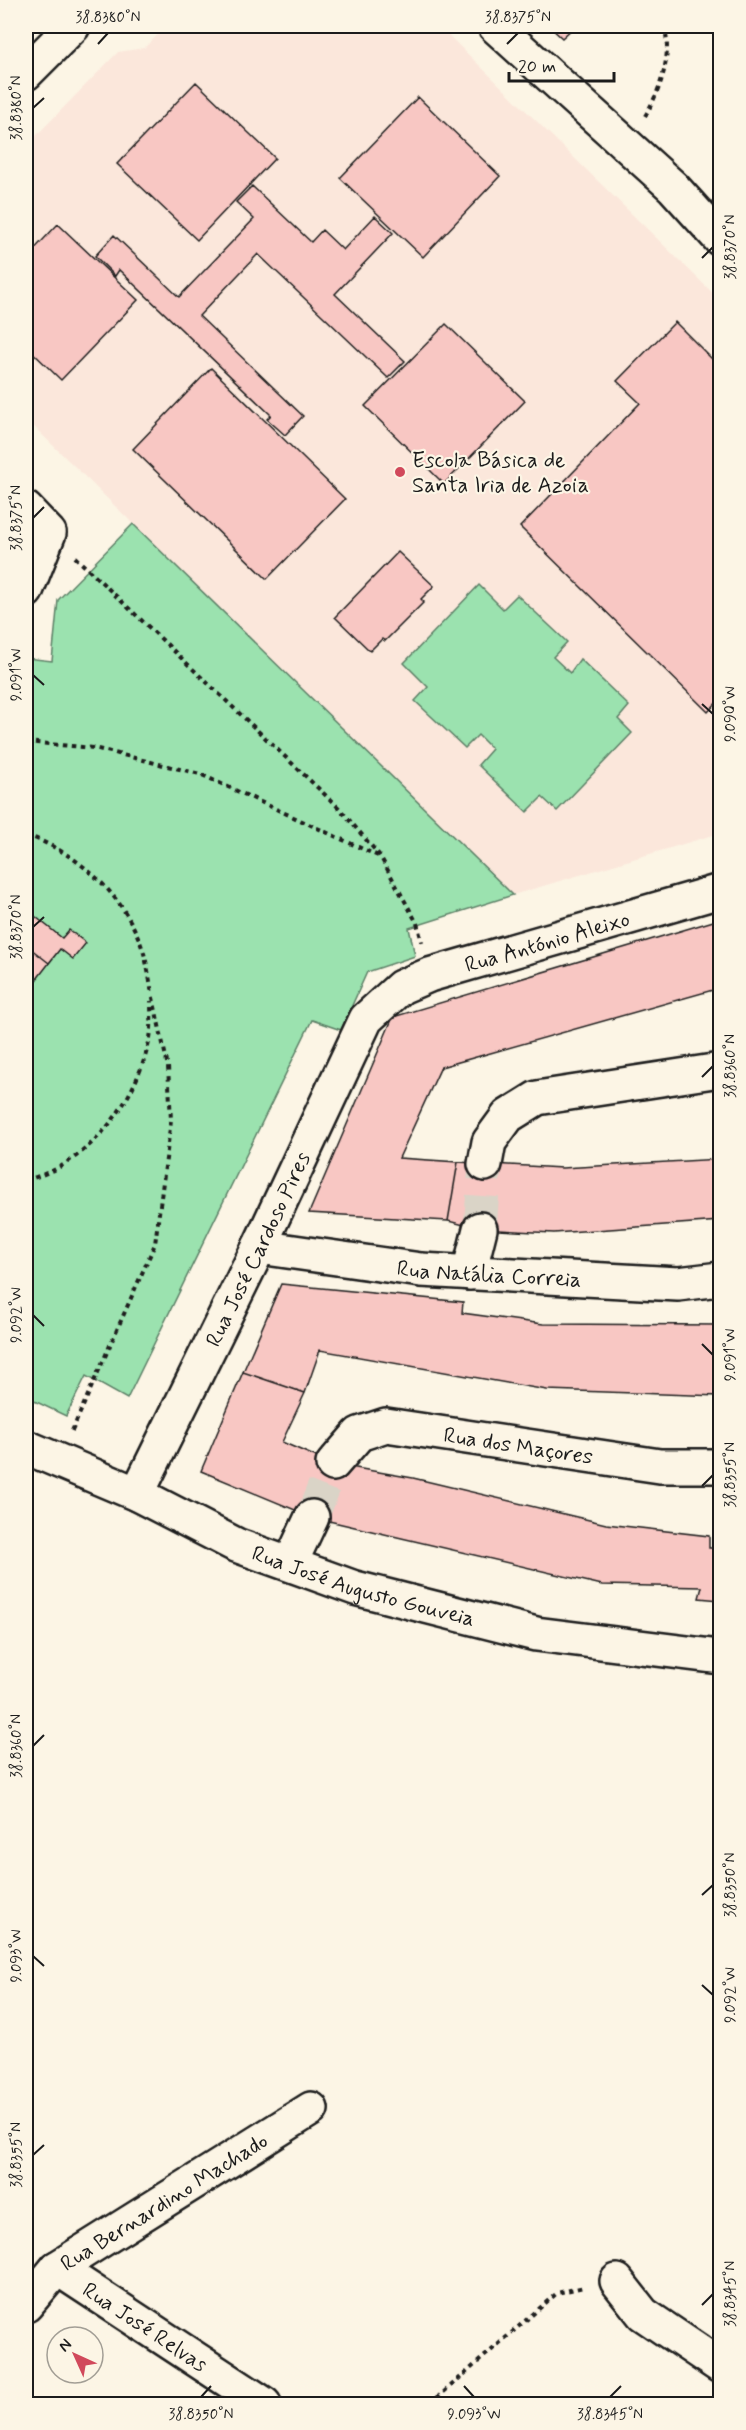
<svg xmlns="http://www.w3.org/2000/svg" width="746" height="2430" font-family="Mynerve,sans-serif">
<style>
.built{fill:#fbe7db}
.green{fill:#9be2af;stroke:#5c7f66;stroke-width:1.5}
.building{fill:#f8c7c3;stroke:#1c1c1c;stroke-width:1.5}
.lines{fill:none;stroke-linecap:round;stroke-linejoin:round}
.minor-tunnel{stroke:#dad4c7;stroke-width:33;stroke-dasharray:33 16;stroke-linecap:butt}
.minor-casing{stroke:#1c1c1c;stroke-width:38}
.path{stroke:#1c1c1c;stroke-width:4;stroke-dasharray:4.5 4.5;stroke-linecap:butt}
.minor{stroke:#fcf5e5;stroke-width:33}
.ticks{fill:none;stroke:#1c1c1c;stroke-width:2}
.poi-dot{fill:#d1495b;stroke:#fcf5e5;stroke-width:2}
.labels{text-anchor:middle;stroke-width:4.5;stroke-linejoin:round;paint-order:stroke}
.poi-label{font-size:22px;fill:#1c1c1c;stroke:#fcf5e5;text-anchor:start}
.street-label{font-size:22px;fill:#1c1c1c;stroke:#fcf5e5}
.neatline{fill:none;stroke:#1c1c1c;stroke-width:2}
.ticks-label{font-size:15px;text-anchor:middle;fill:#1c1c1c}
</style>
<rect width="100%" height="100%" fill="#fcf5e5"/>
<filter id="ink" filterUnits="userSpaceOnUse"><feTurbulence type="fractalNoise" baseFrequency=".0167" numOctaves="2"/><feDisplacementMap in="SourceGraphic" scale="12" xChannelSelector="R" yChannelSelector="G"/><feConvolveMatrix kernelMatrix="1 2 1 2 8 2 1 2 1" color-interpolation-filters="sRGB"/></filter>
<g filter="url(#ink)">
<path class="built" d="M167,26H439L720,300V833L513,895L26,419V146L118,52L144,48Z"/>
<path class="green" d="M133,524L513,895L409,928L415,956L367,972L341,1030L312,1020L127,1399L86,1376L66,1416L26,1397V658L52,661L58,600Z
M479,585L503,609L517,595L567,642L553,657L570,673L580,659L629,706L618,719L632,733L557,811L542,797L527,812L478,765L492,749L478,735L465,748L415,701L428,687L404,663Z"/>
<path class="building" d="M549,26H575L562,38Z
M196,82L275,158L197,240L117,164Z
M418,97L500,176L423,257L340,178Z
M252,186L311,242L322,230L343,250L375,216L393,233L335,294L405,361L388,378L258,254L199,316L303,416L285,435L267,419L271,415L119,270L115,276L95,256L114,235L179,297L254,219L236,202Z
M58,224L138,300L61,380L26,346V258Z
M675,322L720,367V699L708,712L520,527L640,403L617,381Z
M446,324L525,401L444,484L365,406Z
M211,368L345,499L267,579L133,449Z
M398,552L434,586L421,599L424,602L385,641L382,639L370,651L335,617Z
M26,909L62,938L69,930L86,943L73,959L60,949L26,993Z
M26,909L62,938L69,930L86,943L73,959L60,949L49,963L26,945Z
M720,919V988L441,1067L399,1158L458,1162L448,1221L309,1213L393,1017Z
M720,1159V1221L554,1233L480,1229L448,1221L458,1162L562,1168Z
M281,1284L463,1302L462,1313L543,1324L720,1325V1396L547,1390L320,1350L305,1393L243,1372Z
M243,1372L305,1393L282,1442L333,1464L413,1478L606,1524L709,1536V1548H720V1600L699,1598L702,1587L602,1585L312,1517L201,1471Z"/>
<g class="lines">
<path class="minor-tunnel" d="M480,1229L485,1164
M312,1517L333,1464"/>
<defs>
<g id="minor">
<path d="M495,26L673,187L720,239"/>
<path d="M26,73L73,26"/>
<path d="M26,509L49,533L26,591"/>
<path d="M485,1164L489,1142L508,1116L537,1098L720,1070"/>
<path id="s1" d="M259,1247L421,1270L678,1284L720,1279"/>
<path d="M469,1273L480,1229"/>
<path id="s2" d="M26,1447L137,1494L236,1545L355,1588L536,1634L720,1657"/>
<path id="s3" d="M333,1464L359,1434L386,1425L660,1466H720"/>
<path id="s4" d="M137,1494L259,1247L366,1019L401,987L429,975L720,891"/>
<path d="M290,1564L312,1517"/>
<path id="s5" d="M57,2268L264,2404"/>
<path d="M617,2281L643,2314L720,2366"/>
<path id="s6" d="M26,2305L57,2268L311,2109"/>
</g>
</defs>
<use href="#minor" class="minor-casing"/>
<path class="path" d="M645,116C660,91 673,55 664,26
M75,557L339,808L380,856L417,923L422,942
M26,742L94,748L200,774L378,856
M26,835C81,854 129,899 145,957C148,969 150,981 152,994
M26,1181C35,1177 46,1174 56,1169C105,1142 138,1093 150,1038C152,1026 151,1013 151,1001
M72,1431L155,1244L171,1120L168,1067L152,993
M430,2404L557,2293L584,2287"/>
<use href="#minor" class="minor"/>
</g>
</g>
<path class="ticks" d="M98,44L108,33M507,44L518,33M33,108L44,98M702,258L713,247M33,518L44,507M33,675L44,685M702,704L713,714M33,927L44,917M702,1077L713,1066M33,1315L44,1326M702,1344L713,1355M702,1486L713,1475M33,1746L44,1735M702,1895L713,1885M33,1956L44,1966M702,1985L713,1995M33,2155L44,2145M702,2305L713,2294M464,2386L474,2397M201,2397L211,2386M610,2397L621,2386"/>
<circle class="poi-dot" cx="400" cy="472" r="6"/>
<g class="labels">
<g class="poi-label">
<text x="412" y="467">Escola Básica de<tspan x="412" dy="25">Santa Iria de Azoia</tspan></text>
</g>
<g class="street-label">
<text dy="8" stroke="none"><textPath href="#s4" startOffset="728">Rua António Aleixo</textPath></text>
<text dy="8" stroke="none"><textPath href="#s4" startOffset="273">Rua José Cardoso Pires</textPath></text>
<text dy="8" stroke="none"><textPath href="#s1" startOffset="232">Rua Natália Correia</textPath></text>
<text dy="8" stroke="none"><textPath href="#s3" startOffset="202">Rua dos Maçores</textPath></text>
<text dy="8" stroke="none"><textPath href="#s2" startOffset="366">Rua José Augusto Gouveia</textPath></text>
<text dy="8" stroke="none"><textPath href="#s6" startOffset="174">Rua Bernardino Machado</textPath></text>
<text dy="8" stroke="none"><textPath href="#s5" startOffset="106">Rua José Relvas</textPath></text>
</g>
</g>
<rect width="746" height="2430" fill="none" stroke="#fcf5e5" stroke-width="66"/>
<g transform="translate(75 2355) rotate(315)"><circle r="28" fill="#fcf5e5" stroke="#a29e95" stroke-width="1.5"/>
<path d="M0-4.5L10 22L0 15L-10 22Z" fill="#d1495b"/>
<text y="-9" font-size="16" font-weight="bold" text-anchor="middle" fill="#1c1c1c">N</text>
</g>
<path d="M509 72v9h105v-9" fill="none" stroke="#1c1c1c" stroke-width="3"/>
<text x="518" y="72" font-size="18" fill="#1c1c1c" stroke="#fcf5e5" stroke-width="4.5" paint-order="stroke">20 m</text>
<rect x="33" y="33" width="680" height="2364" class="neatline"/>
<g class="ticks-label">
<text x="108" y="22">38.8380°N</text>
<text x="518" y="22">38.8375°N</text>
<text transform="translate(16 108) rotate(-90)" y="5">38.8380°N</text>
<text transform="translate(730 247) rotate(-90)" y="5">38.8370°N</text>
<text transform="translate(16 518) rotate(-90)" y="5">38.8375°N</text>
<text transform="translate(16 675) rotate(-90)" y="5">9.091°W</text>
<text transform="translate(730 714) rotate(-90)" y="5">9.090°W</text>
<text transform="translate(16 927) rotate(-90)" y="5">38.8370°N</text>
<text transform="translate(730 1066) rotate(-90)" y="5">38.8360°N</text>
<text transform="translate(16 1315) rotate(-90)" y="5">9.092°W</text>
<text transform="translate(730 1355) rotate(-90)" y="5">9.091°W</text>
<text transform="translate(730 1475) rotate(-90)" y="5">38.8355°N</text>
<text transform="translate(16 1746) rotate(-90)" y="5">38.8360°N</text>
<text transform="translate(730 1885) rotate(-90)" y="5">38.8350°N</text>
<text transform="translate(16 1956) rotate(-90)" y="5">9.093°W</text>
<text transform="translate(730 1995) rotate(-90)" y="5">9.092°W</text>
<text transform="translate(16 2155) rotate(-90)" y="5">38.8355°N</text>
<text transform="translate(730 2294) rotate(-90)" y="5">38.8345°N</text>
<text x="201" y="2419">38.8350°N</text>
<text x="474" y="2419">9.093°W</text>
<text x="610" y="2419">38.8345°N</text>
</g>
</svg>
